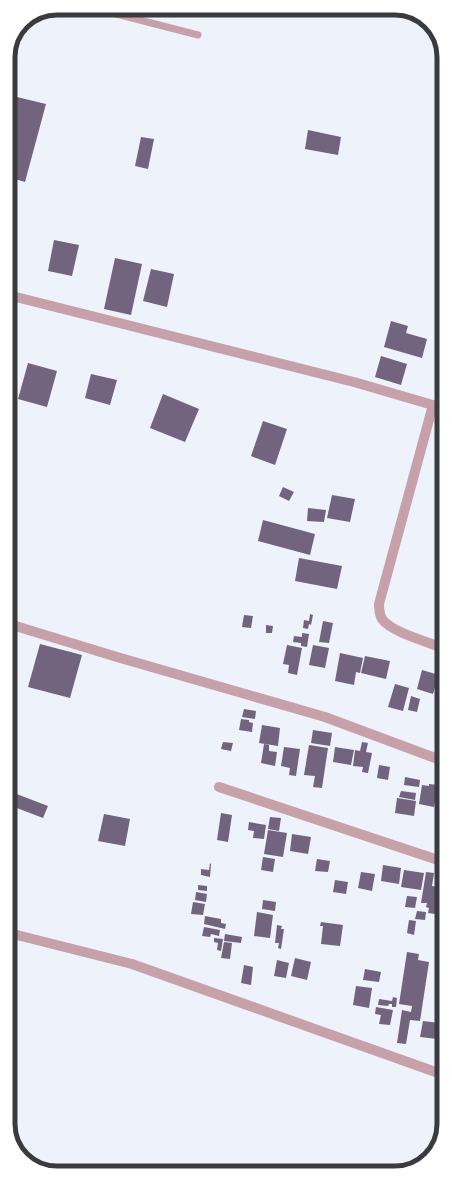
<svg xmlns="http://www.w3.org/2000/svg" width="452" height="1181" font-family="Signika,sans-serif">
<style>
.building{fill:#72647e}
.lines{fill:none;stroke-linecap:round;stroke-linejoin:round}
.service{stroke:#c7a1aa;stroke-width:7}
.minor{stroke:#c7a1aa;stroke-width:10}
.rim{fill:none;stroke:#393b3e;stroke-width:5}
</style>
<rect width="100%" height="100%" fill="#eef2fb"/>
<path class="building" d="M17,97L46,104L25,182L8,177V131Z
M308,130L341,137L338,155L305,149Z
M141,137L154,139L148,169L135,166Z
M442,173L443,195L438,194Z
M54,240L79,245L72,276L48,271Z
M115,258L142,264L131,315L104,309Z
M151,269L174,274L167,307L143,301Z
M391,321L408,326L406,333L427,339L422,358L384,347Z
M9,355L16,357L9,384Z
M381,356L407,364L401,385L375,377Z
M28,363L57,371L47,407L18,399Z
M91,374L117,380L110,405L85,398Z
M163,394L199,409L185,442L150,428Z
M263,421L287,429L275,465L251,456Z
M283,487L294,492L289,501L279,496Z
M332,495L355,499L350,522L327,518Z
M308,508L326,510L324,522L307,521Z
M263,520L315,534L310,555L258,541Z
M299,558L342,566L337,589L295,581Z
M310,614L313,615L311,625L309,624L308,629L303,628L304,620L309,621Z
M244,615L253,616L251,628L242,627Z
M323,621L333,623L329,643L319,642Z
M266,625L273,626L272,633H266Z
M302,633L309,634L307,647L301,646V643L293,642L294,636L302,637Z
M40,644L82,655L70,698L28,687Z
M287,645L302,648L297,675L288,673L289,665L283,664Z
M313,645L329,648L325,668L309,665Z
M340,653L363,658L360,673L356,672L354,685L335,681Z
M365,656L390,661L386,679L361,673Z
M422,670L439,675L433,694L417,689Z
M395,684L409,688L403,711L388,707Z
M411,696L420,699L417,712L408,710Z
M244,709L256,711L255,719L242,717Z
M241,719L249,720V722L253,723L252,732L239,730Z
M262,725L280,728L278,746L259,743Z
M313,730L332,733L330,746L311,743Z
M223,742L233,743L231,751L221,749Z
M362,742L368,743L366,752L372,753L368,773L362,772L363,767L353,766L355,750L360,751Z
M264,744L269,745V751L277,752L275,766L261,763Z
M309,745L328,748L322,788L313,787L315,776L304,775Z
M284,747L300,749L296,776L289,775L290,768L281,766Z
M335,747L354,750L351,765L333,762Z
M379,765L390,767L388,780L377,778Z
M405,777L420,780L419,787L404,785Z
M429,784L438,785L434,807L419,804L422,785L429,786Z
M401,791L416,793L415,800L399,797Z
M14,793L48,806L43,818L9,805Z
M397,798L416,801L414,816L395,813Z
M221,813L232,815L228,842L217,840Z
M104,814L130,819L125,846L98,841Z
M270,817L281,818L279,831L268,829Z
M249,822L266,825L264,839L253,838L254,831L248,830Z
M268,830L287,833L283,857L264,854Z
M292,834L311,837L308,854L290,851Z
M263,857L275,859L273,872L261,870Z
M317,859L330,861L328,872L315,871Z
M210,863L211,864L210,877L201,875V869L209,870Z
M383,865L401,868L399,884L381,881Z
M404,870L424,873L421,890L401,887Z
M361,872L375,874L372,891L358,888Z
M426,872L434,873L432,886L439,887L435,914L428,913L429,908L426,907L427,903H421Z
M335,880L348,882L346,894L333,892Z
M198,885L207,886V891L198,890Z
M196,892L207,894L206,902L195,900Z
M407,896L417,897L415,908L405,907Z
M263,900L276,902L275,911L262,909Z
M193,902L205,904L203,915L191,914Z
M417,911L426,912L425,920L415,919Z
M257,912L273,915L270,938L254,936Z
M205,916L221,919V923L226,924L225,929L204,924Z
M409,920L416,921L414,935L407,933Z
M321,922L343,925L340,946L321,944L323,926H320Z
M277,925L282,926L281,929H284L281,949L278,948L279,943H275Z
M204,927L220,930L219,936L211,934L210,937L202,936Z
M225,934L242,937L241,943L224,941Z
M214,938L223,939L221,951L217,950L218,943L214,942Z
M224,942L232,943L230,959L221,958Z
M407,952L419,954L418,960L429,962L420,1021L410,1020L406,1044L397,1043L402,1010L411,1012L412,1006L399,1004Z
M295,958L311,962L307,980L291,976Z
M277,960L289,963L286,978L274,976Z
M244,965L253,967L251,985L241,983Z
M365,969L381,972L379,982L363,980Z
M356,986L372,988L369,1008L353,1005Z
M393,997L397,998L396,1007H392V1004H389L388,1006L378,1005L379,999L392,1001Z
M376,1007L393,1010L390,1025L379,1024L381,1015L375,1014Z
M423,1021L439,1023L437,1039L420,1037Z"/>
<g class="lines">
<path class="service" d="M93,8L198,35"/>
<path class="minor" d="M8,56L9,51
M8,295L354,382L443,408
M433,405L379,604C379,609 379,614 382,619C391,632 428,642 443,648
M9,624L117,657L325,717L443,761
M219,787L444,862
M9,933L132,964L444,1075"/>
</g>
<path d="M0 0H452V1181H0ZM57 15H395A42 42 0 0 1 437 57V1124A42 42 0 0 1 395 1166H57A42 42 0 0 1 15 1124V57A42 42 0 0 1 57 15Z" fill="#fff" fill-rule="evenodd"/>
<path class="rim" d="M57 15H395A42 42 0 0 1 437 57V1124A42 42 0 0 1 395 1166H57A42 42 0 0 1 15 1124V57A42 42 0 0 1 57 15Z"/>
</svg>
